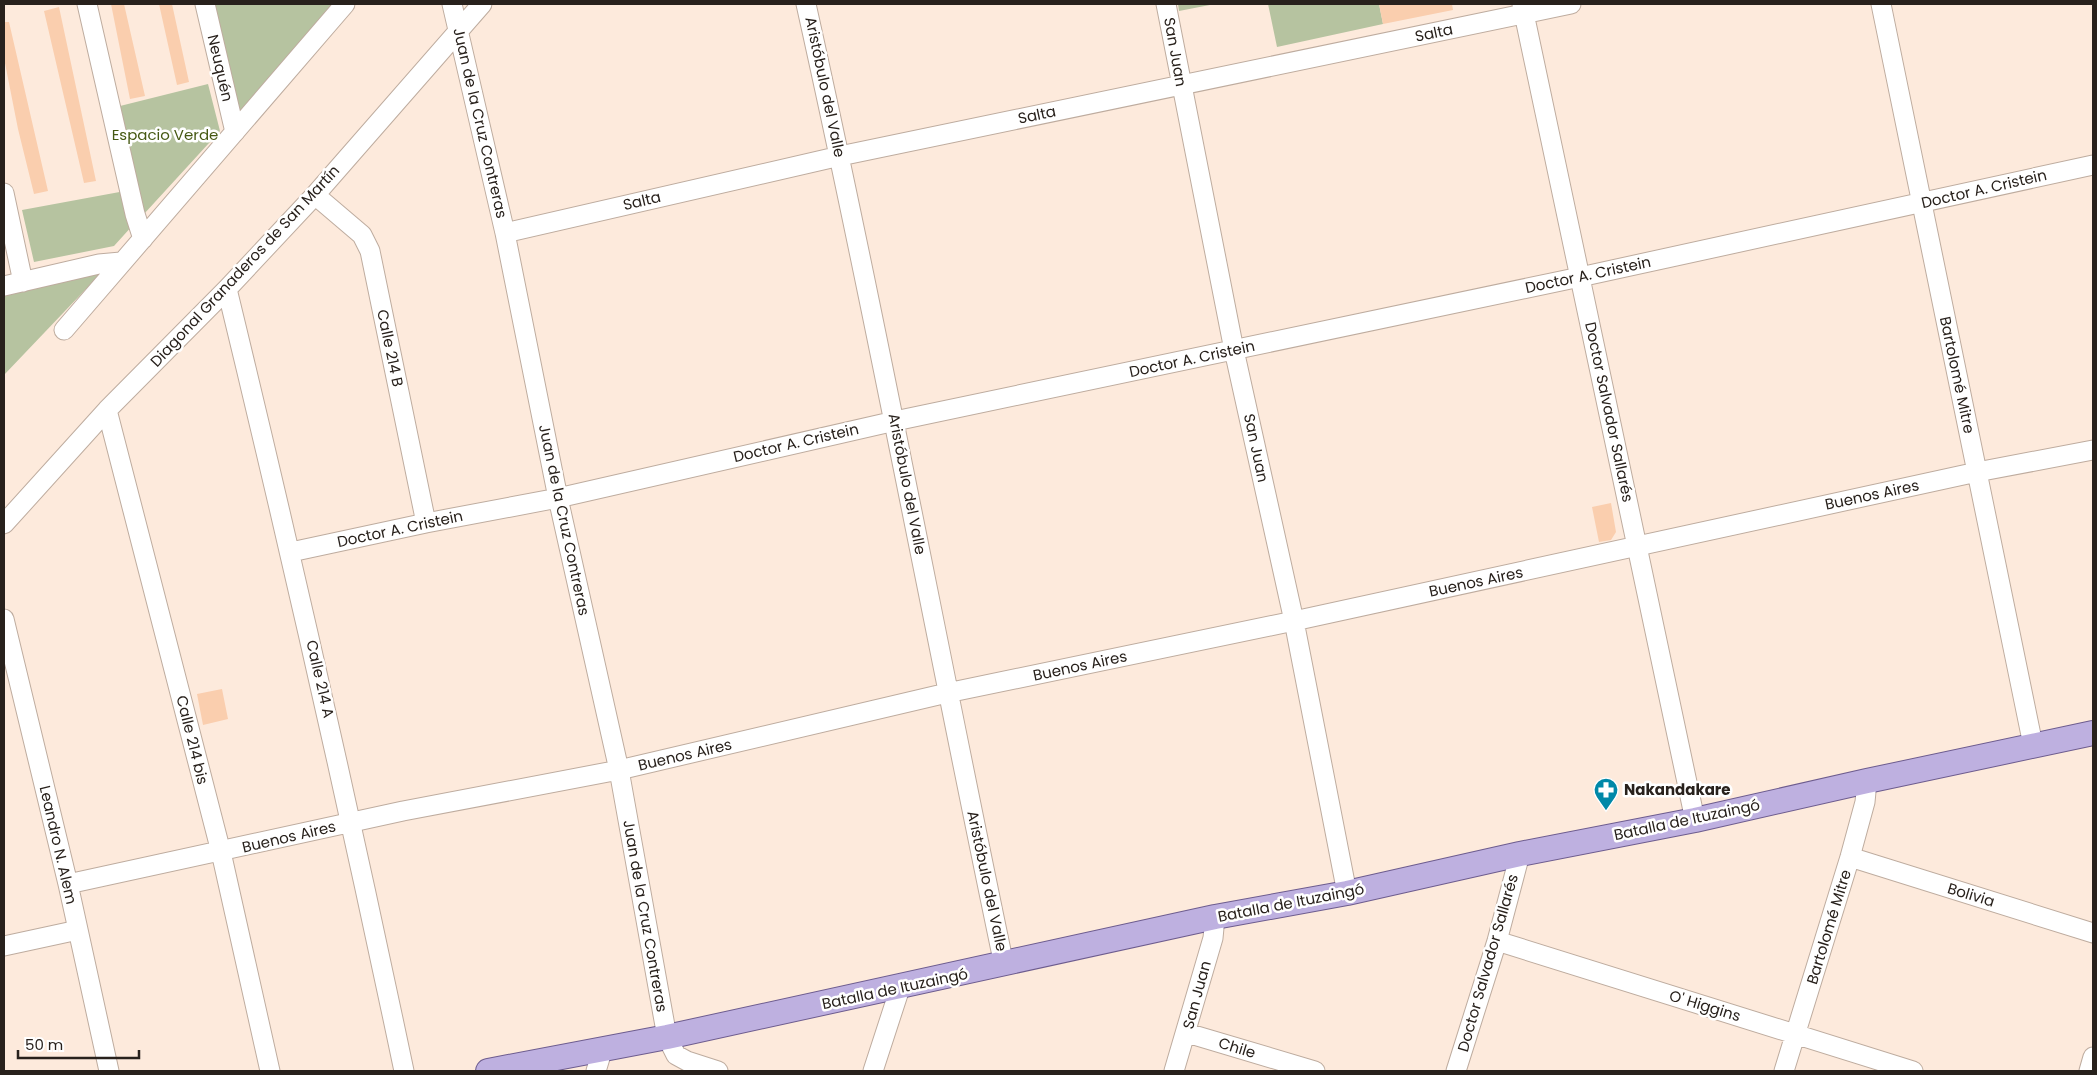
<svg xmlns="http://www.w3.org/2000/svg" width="2097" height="1075" font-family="Poppins,sans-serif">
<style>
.green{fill:#b6c3a0}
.building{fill:#faceae}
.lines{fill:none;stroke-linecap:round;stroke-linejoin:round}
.minor-casing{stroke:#beac9f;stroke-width:21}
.major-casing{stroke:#6d5c8e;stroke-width:26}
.minor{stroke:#fff;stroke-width:19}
.major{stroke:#beb0e0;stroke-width:24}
.labels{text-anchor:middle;stroke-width:5;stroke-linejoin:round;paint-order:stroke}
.street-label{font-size:15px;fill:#28211c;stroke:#fff}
.park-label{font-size:15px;fill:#465913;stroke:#fff}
.poi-label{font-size:15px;font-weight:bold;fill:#28211c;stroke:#fff;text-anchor:start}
</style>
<rect width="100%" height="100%" fill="#fdeadc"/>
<path class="green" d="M213,4H334L238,116Z
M1178,4H1215L1179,11Z
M1268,4H1379L1383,24L1277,47Z
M208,84L220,131L144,214L120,106Z
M125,191L133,225L114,246L34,262L22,210Z
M105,269L4,375V293Z"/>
<path class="building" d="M111,4H124L145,96L130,99Z
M159,4H172L189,82L177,85Z
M1379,4H1452L1453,10L1383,24Z
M59,7L96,181L84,183L44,11Z
M4,22H9L48,191L34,194L18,129L4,58Z
M1611,503L1616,532L1611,540L1599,542L1592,507Z
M222,689L228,719L203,725L197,694Z"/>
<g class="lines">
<defs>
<path id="minor" d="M87,4L135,214L143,239
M205,4L235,132
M452,4L505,233L558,498L619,770L667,1037L676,1055L687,1061L718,1071
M806,4C877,323 937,645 1004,965
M1166,4L1234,350L1294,621L1347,893
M1522,4L1695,820
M1881,4L2033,745
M4,193L23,282
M315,195L362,235L370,251L426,523
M505,233L840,156L1571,4
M4,286L99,264L121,262
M227,289C290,549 349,809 404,1071
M64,330L345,4
M107,410L221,852L270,1071
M4,524L107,410L227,289L315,195L482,4
M291,552L426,523L558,498L895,421L1580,277L2093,165
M4,619L68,884L109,1071
M1850,857L2093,933
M68,884L403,811L619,770L947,693L1294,621L1977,472L2093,450
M1497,941L1913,1071
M4,946L78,930
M1187,1033L1315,1071
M596,1071L603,1048
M873,1071L900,988
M1174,1071L1213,938L1215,917
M1456,1071L1497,941L1520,854
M1784,1071L1850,857L1865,802L1867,781
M2089,1071L2093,1057"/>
<path id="major" d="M488,1071L667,1037L1215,917L1347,893L1520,854L1695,820L1867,781L2093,733"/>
</defs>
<use href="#minor" class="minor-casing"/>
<use href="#major" class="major-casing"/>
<use href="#minor" class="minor"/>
<use href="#major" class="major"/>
</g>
<defs>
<symbol id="pharmacy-pin" viewBox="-11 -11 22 30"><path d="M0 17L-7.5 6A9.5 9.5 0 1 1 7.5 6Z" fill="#0088a8" stroke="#fff"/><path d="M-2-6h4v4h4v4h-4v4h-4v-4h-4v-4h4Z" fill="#fff"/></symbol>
</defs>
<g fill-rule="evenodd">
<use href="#pharmacy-pin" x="1592" y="776" width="28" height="38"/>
</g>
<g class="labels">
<g class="street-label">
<text transform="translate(1434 33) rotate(-12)" y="5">Salta</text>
<text transform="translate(1175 52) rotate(80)" y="5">San Juan</text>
<text transform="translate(220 68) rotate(77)" y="5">Neuquén</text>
<text transform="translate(825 87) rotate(78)" y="5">Aristóbulo del Valle</text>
<text transform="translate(1037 115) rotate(-12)" y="5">Salta</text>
<text transform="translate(480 123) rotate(77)" y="5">Juan de la Cruz Contreras</text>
<text transform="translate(1984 189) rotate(-13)" y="5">Doctor A. Cristein</text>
<text transform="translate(642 201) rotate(-13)" y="5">Salta</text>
<text transform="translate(245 266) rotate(-47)" y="5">Diagonal Granaderos de San Martín</text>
<text transform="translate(1588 275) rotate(-12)" y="5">Doctor A. Cristein</text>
<text transform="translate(390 348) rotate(78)" y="5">Calle 214 B</text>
<text transform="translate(1192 359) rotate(-12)" y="5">Doctor A. Cristein</text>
<text transform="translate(1957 375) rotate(78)" y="5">Bartolomé Mitre</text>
<text transform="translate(1609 412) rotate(78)" y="5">Doctor Salvador Sallarés</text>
<text transform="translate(796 443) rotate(-13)" y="5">Doctor A. Cristein</text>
<text transform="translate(1256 448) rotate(78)" y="5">San Juan</text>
<text transform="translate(907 484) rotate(79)" y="5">Aristóbulo del Valle</text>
<text transform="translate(1872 495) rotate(-12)" y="5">Buenos Aires</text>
<text transform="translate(564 520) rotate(78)" y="5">Juan de la Cruz Contreras</text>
<text transform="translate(400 529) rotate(-12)" y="5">Doctor A. Cristein</text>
<text transform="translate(1476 582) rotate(-12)" y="5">Buenos Aires</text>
<text transform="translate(1080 666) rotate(-12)" y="5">Buenos Aires</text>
<text transform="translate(320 679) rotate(77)" y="5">Calle 214 A</text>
<text transform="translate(192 740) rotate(76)" y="5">Calle 214 bis</text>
<text transform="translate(685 755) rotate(-13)" y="5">Buenos Aires</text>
<text transform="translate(1687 820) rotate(-12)" y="5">Batalla de Ituzaingó</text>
<text transform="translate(289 837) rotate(-13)" y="5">Buenos Aires</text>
<text transform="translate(58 845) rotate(77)" y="5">Leandro N. Alem</text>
<text transform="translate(987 881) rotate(78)" y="5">Aristóbulo del Valle</text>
<text transform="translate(1971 895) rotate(17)" y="5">Bolivia</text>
<text transform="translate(1291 903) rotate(-11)" y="5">Batalla de Ituzaingó</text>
<text transform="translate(645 916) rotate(80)" y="5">Juan de la Cruz Contreras</text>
<text transform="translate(1829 927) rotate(-73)" y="5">Bartolomé Mitre</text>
<text transform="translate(1488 963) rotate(-74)" y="5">Doctor Salvador Sallarés</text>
<text transform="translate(895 989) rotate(-12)" y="5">Batalla de Ituzaingó</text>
<text transform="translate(1197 995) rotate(-75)" y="5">San Juan</text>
<text transform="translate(1705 1006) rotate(17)" y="5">O' Higgins</text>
<text transform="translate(1237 1048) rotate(17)" y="5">Chile</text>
</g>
<g class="park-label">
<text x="165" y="140">Espacio Verde</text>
</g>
<g class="poi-label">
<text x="1624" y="795">Nakandakare</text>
</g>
</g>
<rect width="2097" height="1075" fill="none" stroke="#28211c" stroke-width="10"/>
<path d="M18 1050v8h121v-8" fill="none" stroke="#28211c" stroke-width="2.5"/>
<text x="25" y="1050" font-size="15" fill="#28211c" stroke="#ffffff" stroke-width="4" paint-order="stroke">50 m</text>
</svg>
